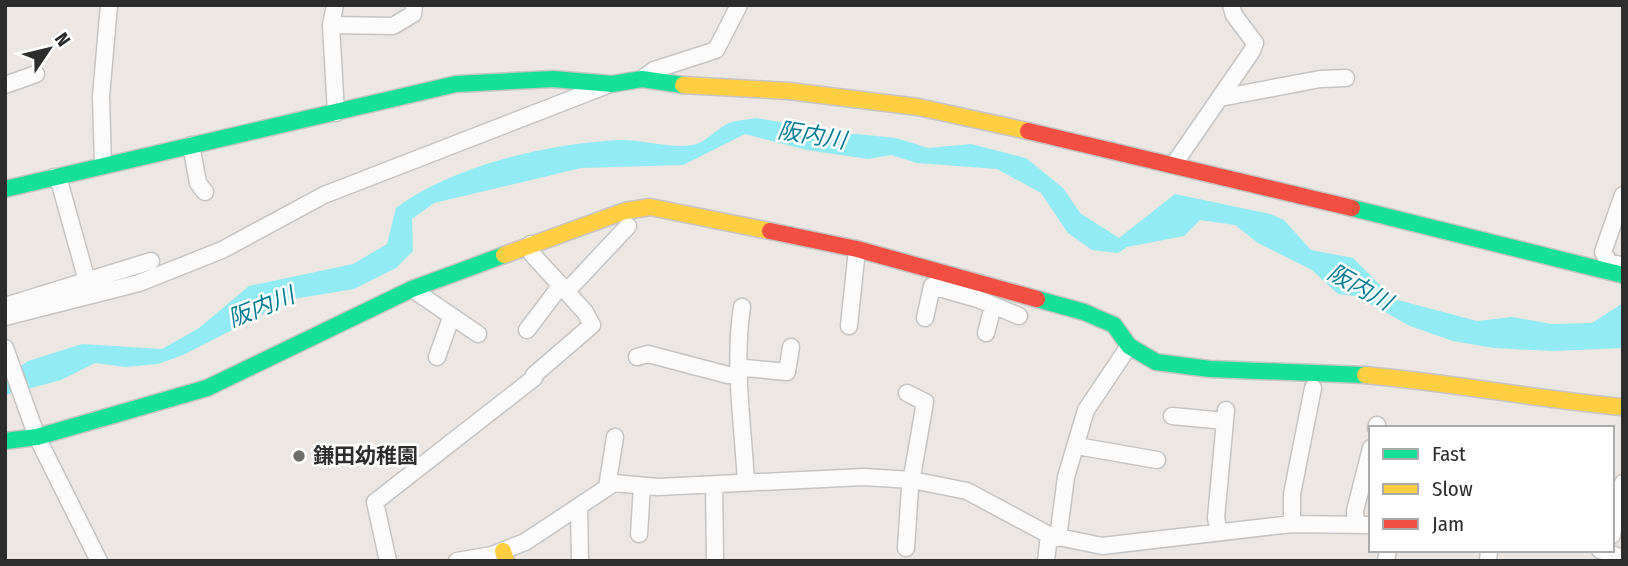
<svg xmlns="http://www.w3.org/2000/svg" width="1628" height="566" font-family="'Fira Sans Condensed','Noto Sans JP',sans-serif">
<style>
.water{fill:#92ebf2}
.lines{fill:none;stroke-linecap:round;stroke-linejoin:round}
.street-casing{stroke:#c5c4c4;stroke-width:19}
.fast-casing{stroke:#c5c4c4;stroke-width:19}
.slow-casing{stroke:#c5c4c4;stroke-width:19}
.jam-casing{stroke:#c5c4c4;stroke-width:19}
.street{stroke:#fcfbfb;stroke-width:16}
.fast{stroke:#16e098;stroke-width:16}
.slow{stroke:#ffcf43;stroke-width:16}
.jam{stroke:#f24e42;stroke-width:16}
.poi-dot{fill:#706e6d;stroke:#fff;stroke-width:2.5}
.labels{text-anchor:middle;stroke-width:5;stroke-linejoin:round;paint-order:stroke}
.poi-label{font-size:21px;font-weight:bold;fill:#2d2d2d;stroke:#fff;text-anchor:start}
.water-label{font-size:23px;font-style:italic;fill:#057e95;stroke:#fff}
</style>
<rect width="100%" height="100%" fill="#ece7e3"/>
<path class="water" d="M756,118L803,126L821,134H856L896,138L928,148L971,144L1026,158L1063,188L1080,213L1119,238L1175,194L1270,214L1284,220L1311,250L1353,258L1394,299L1477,321L1512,317L1552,324L1592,323L1623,303V348L1553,351L1494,348L1453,341L1410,326L1356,296L1338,294L1312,270L1258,243L1235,225L1200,220L1184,236L1127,247L1118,253L1092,250L1068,233L1041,193L997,169L917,163L891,155L868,159L807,150L745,134L683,165L581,168L434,203L412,219L413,251L396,268L354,289L293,299L183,355L158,364L125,367L95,363L61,380L5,395V377L28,361L82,344L162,349L199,328L249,286L353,264L387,244L396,208C454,165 547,144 618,140C643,139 669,149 693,145C704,143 715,131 725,125C734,120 746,120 756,118Z"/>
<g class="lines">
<defs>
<path id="street" d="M335,5L331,25L336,113
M331,25L393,26L413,14L414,5
M642,79L654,70L716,50L739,5
M5,85L36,74
M1220,98L1320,79L1346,78
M191,145L198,183L205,192
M1174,164L1252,51L1255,43L1234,15L1231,5
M103,165L101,96L109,5
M54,177L60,184L87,281
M1623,195L1603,252L1609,262L1623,266
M412,289L478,334
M567,291L628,226
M5,306L151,261
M742,307C733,365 743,424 746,483
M5,317L139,283L222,250L324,195L605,86
M925,318L932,286L978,299L1019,316
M849,326L857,249
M527,330L561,285
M986,333L993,306
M5,348L37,437L99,561
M437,357L451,318
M637,357L648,354L728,375L737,374L745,368L787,372L791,347
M1172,416L1225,421
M1376,428L1377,425
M1077,446L1157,460
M714,484L715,561
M607,487L615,437
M579,507L580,559
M1292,524V494L1313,388
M1356,525L1355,511L1371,448
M1219,531L1216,518L1226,410
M639,534L642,486
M1612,535L1623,483
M1058,538L1066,477L1086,410L1129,346
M906,548L910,488L925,402L907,393
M1600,550L1623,558
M388,561L375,502L534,378V375L592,325L585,312L532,254L531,244
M457,561L492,555L525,542L614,483L658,487L864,477L912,480L967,491L1049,535L1102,546L1292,524L1371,525
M1046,561L1049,535
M1386,561L1388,550
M1488,561L1489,550"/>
<path id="fast" d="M5,189L456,84L553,79L612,84L642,79L683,85
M1352,208L1623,275
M1037,299L1084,312L1114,325L1129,346L1156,362L1210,369L1365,375
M5,441L37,437L207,388L412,289L504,255"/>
<path id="slow" d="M683,85L789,91L918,107L1028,131
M504,255L625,211L650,207L770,231
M1365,375C1452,383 1537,399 1623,407
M503,551L506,561"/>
<path id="jam" d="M1028,131L1352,208
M770,231L857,249L1037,299"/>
</defs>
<use href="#street" class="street-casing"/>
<use href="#fast" class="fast-casing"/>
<use href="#slow" class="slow-casing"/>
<use href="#jam" class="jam-casing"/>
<use href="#street" class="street"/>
<use href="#fast" class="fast"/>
<use href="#slow" class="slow"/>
<use href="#jam" class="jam"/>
</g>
<circle class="poi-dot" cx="299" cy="456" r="7"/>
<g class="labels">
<g class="poi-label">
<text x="313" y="463">鎌田幼稚園</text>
</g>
<g class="water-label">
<text transform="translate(812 135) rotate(9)" y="8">阪内川</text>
<text transform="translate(1360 287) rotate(29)" y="8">阪内川</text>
<text transform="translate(261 307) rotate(-22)" y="8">阪内川</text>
</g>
</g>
<rect width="1628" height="566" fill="none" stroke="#2d2d2d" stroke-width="14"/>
<rect x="1369" y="426" width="245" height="126" fill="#ffffff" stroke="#ababab" stroke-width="2"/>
<rect x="1383" y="449" width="35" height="10" fill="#16e098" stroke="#ababab" stroke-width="2"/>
<text x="1432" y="461" font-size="21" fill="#2d2d2d">Fast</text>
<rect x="1383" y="484" width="35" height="10" fill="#ffcf43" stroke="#ababab" stroke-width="2"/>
<text x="1432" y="496" font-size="21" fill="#2d2d2d">Slow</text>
<rect x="1383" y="519" width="35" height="10" fill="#f24e42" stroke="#ababab" stroke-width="2"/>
<text x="1432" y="531" font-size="21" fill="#2d2d2d">Jam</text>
<g transform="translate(49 49) rotate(55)" stroke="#ffffff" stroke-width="5" paint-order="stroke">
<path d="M0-5L12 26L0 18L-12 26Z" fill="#2d2d2d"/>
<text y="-10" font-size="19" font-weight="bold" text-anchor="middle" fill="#2d2d2d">N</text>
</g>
</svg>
